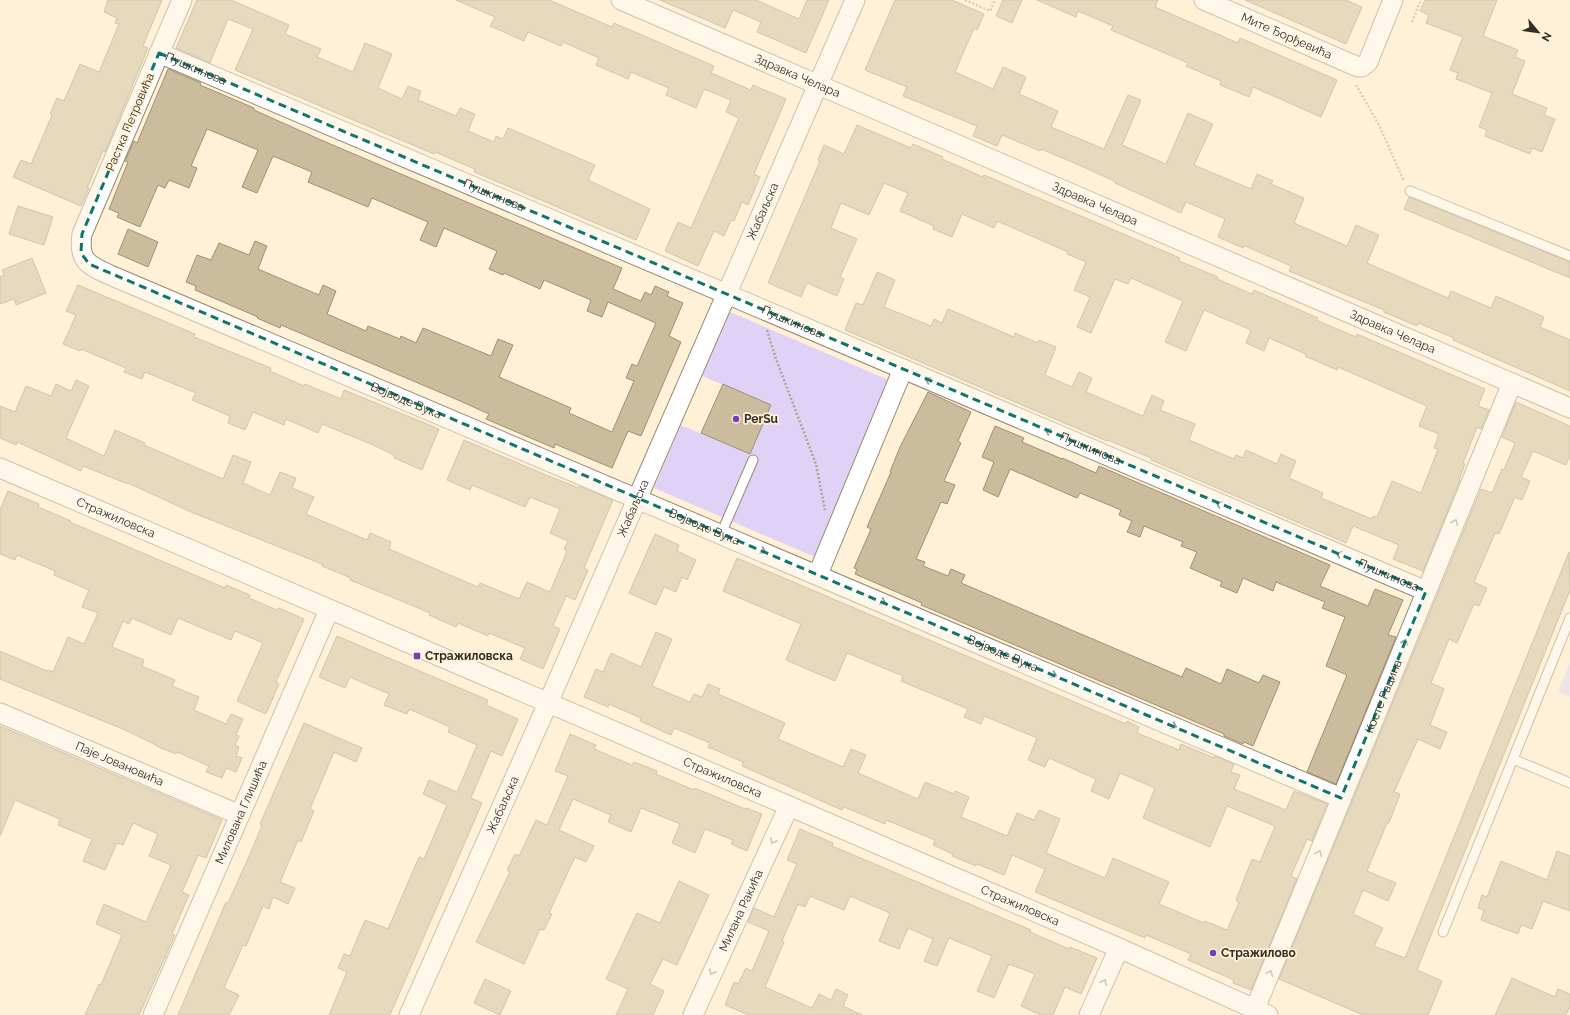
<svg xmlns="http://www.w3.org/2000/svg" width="1570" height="1015" font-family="Raleway,sans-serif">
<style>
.green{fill:#e0d2f7}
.building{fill:#cbbc9e;stroke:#9f9073}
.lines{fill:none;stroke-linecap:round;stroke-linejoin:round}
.service-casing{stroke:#98896d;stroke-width:11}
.minor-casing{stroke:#98896d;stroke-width:21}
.path{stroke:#afa591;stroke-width:2.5;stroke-dasharray:2 2;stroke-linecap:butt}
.service{stroke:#fff;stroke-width:9}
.minor{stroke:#fff;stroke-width:19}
.oneway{stroke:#9a9791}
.marked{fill:none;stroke:#0f766e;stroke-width:3;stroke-dasharray:8 5;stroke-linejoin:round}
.poi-dot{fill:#753eb4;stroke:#fef1d8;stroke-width:1.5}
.labels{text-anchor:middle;stroke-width:3.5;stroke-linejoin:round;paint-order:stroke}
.street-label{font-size:12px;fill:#352f23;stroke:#fef1d8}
.poi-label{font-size:12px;font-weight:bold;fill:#352f23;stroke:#fef1d8;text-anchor:start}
</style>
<rect width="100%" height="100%" fill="#fef1d8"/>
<path class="green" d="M730,312L891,381L815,557L654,488L681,425L750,454L771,405L702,376Z
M1570,663V697L1558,692Z"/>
<path class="building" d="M108,0H162L143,46L148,48L105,152L103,151L87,188H89L81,206L13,177L21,160L31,164L52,115L50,114L57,98L64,101L80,64L99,72L119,24L115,23L117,18L104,12Z
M197,0H231L289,25L285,34L321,49L317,57L353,72L365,43L392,54L378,88L402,99L408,86L421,91L418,100L456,116L460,108L475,114L468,131L494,142L496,136L503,139L508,128L595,165L588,180L650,209L636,240L474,172L475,169L435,152L434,154L235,70L253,29L228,19L210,63L176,48Z
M456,0H549L612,27L614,23L714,66L711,73L751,90L753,85L786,99L754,174L760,177L748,205L742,202L734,221L731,220L724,236L714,231L698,266L665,251L678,222L691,228L739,118L726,112L731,100L704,89L696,108L666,95L669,88L631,72L628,79L596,65L599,58L563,42L561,46L528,32L524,41L490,26L495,17Z
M660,0H756L799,19L807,0H829L806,53L757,32L761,22L733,10L725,28Z
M895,0H952L984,14L977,30L974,28L955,72L993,89L1003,67L1026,77L1019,94L1058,111L1051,127L1104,149L1128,95L1141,100L1122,145L1166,164L1188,113L1213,124L1194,165L1251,189L1257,174L1273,181L1271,184L1304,198L1294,223L1347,246L1356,225L1379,235L1367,263L1448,298L1451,291L1491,308L1496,296L1544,317L1540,327L1570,340V391L1453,340L1454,338L1418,323L1417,326L1384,312V310L1289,271L1291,266L1245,246L1243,248L1218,237L1225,219L1186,202L1181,213L1115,183L1116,182L1079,165L1041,149L1040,151L1002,135L997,146L973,136L977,126L903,96L907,87L865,70Z
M1003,0H1022L1012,23L996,16Z
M1037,0H1158L1155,7L1238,43L1240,38L1337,80L1321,117L1253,87L1249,97L1220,85L1221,81L1186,66L1188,63L1111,30L1113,26L1078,11L1076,17Z
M1245,0H1346L1362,7L1346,44Z
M1425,0H1497L1483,36L1518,50L1515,57L1525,61L1512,94L1547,108L1544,115L1555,119L1542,152L1532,148L1530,154L1485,136L1487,130L1479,127L1492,93L1456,79L1458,73L1450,70L1463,37L1426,23L1429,15L1420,11Z
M168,69L201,83L200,85L254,108V110L321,140L622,268L613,289L641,301L645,292L651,295L655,286L669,292L667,296L683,303L669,336L681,342L641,436L628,431L612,468L555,444L554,448L486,419L489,414L458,400L281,325L280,328L257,318L258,317L195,290L196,286L186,282L197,255L211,260L219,243L249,255L255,241L267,246L258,269L319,295L323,285L336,291L327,314L366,331L368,326L400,339L401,336L416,343L423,328L491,356L498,339L513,345L499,377L571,408L569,413L612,432L634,381L626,378L632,364L637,366L656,323L608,302L602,317L587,311L591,300L544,280L540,289L504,273L503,275L489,269L497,251L444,228L436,247L420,240L428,222L372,198L368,207L308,182L312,172L273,156L257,193L242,187L258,150L207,129L191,166L197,168L189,188L169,180L165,188L158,185L140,227L117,217L119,213L109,209L128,162L125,161L134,141L137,143Z
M857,125L911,148L913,144L943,157L942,159L983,177L984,175L1180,258L1179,261L1218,277L1217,279L1252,294L1254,290L1318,318L1316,320L1356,337L1357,334L1485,389L1478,406L1489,410L1481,429L1477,427L1463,463L1465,464L1459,480H1460L1423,571L1393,559L1399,545L1353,526L1346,543L1151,460V458L1108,440L1107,441L845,330L856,303L863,305L877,272L895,280L884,307L931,326L934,319L942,323L948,309L1014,337L1015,333L1038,343L1039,340L1056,347L1045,375L1072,387L1079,372L1092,378L1086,392L1143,416L1152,395L1164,401L1160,410L1195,424L1189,440L1234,459L1236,455L1243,458L1246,450L1277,464L1281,454L1296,461L1289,478L1323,493L1321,498L1372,519L1373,516L1377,517L1392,481L1421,493L1438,449L1434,448L1439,434L1419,426L1427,406L1338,367L1337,370L1305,356L1306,354L1269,338L1264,351L1246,343L1251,330L1204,310L1186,351L1165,342L1183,301L1131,278L1128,284L1115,279L1091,333L1077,327L1090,297L1074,290L1086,262L1067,254L1068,252L997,221L994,228L962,214L952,237L933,229L934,226L900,211L908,193L884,183L869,215L841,203L831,228L857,239L840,277L844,279L837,296L807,283L801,297L768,283L820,161L818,160L824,145L844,154Z
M1409,197L1570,262V278L1404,209Z
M18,206L53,217L44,245L9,234Z
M128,229L158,242L148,267L118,254Z
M32,258L46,293L16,305L14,299L0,304V277L4,275L2,270Z
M78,285L195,334L194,337L271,368L270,371L304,386L305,384L341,399L344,390L439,429L422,470L394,458V455L371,444L322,424L318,433L286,419L284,425L253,412L245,430L228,423L230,416L192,400L196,393L145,372L142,379L124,372L126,368L81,349L80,351L63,344L76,315L66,311Z
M76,380L89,386L66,438L104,456L115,430L145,443L144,445L223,479L233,455L251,462L243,483L270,495L280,472L296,478L292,488L314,497L306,514L367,540L370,533L391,542L389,549L478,587L480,583L519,599L527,582L550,592L567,551L564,549L568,541L550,533L560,509L530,497L525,507L472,485L470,490L447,480L464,440L546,475L579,488L580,486L613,500L584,568L588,570L575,600L566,596L553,626L560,629L543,669L520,659L525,648L489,633L488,636L458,623L456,627L429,615L430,613L399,600L350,580L351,578L322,566V564L191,512L128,483V484L83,466L81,471L17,442L16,445L0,438V406L15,412L26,386L51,396L56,384L71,391Z
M723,384L771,405L750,454L701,433Z
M928,392L971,412L958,441L961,443L944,481L955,485L947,504L941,502L916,559L925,562L923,566L948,576L951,569L965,575L961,583L1182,677L1186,668L1221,684L1227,669L1259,683L1263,675L1280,682L1253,746L1244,742L1243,744L1224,736V734L921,605L922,603L855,574L857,569L854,568L871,529L867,527L891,472H890L900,447Z
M1516,402L1570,426V456L1566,465L1533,451L1521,477L1530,481L1522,500L1515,497L1499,534L1495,533L1474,582L1487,588L1479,606L1474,604L1457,643L1449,639L1431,683L1444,689L1430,725L1447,732L1440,749L1418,739L1394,792L1400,794L1389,823H1387L1367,871L1396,883L1388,901L1363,890L1353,914L1383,928L1374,946L1405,958L1569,552L1570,590L1417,970L1442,981L1428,1015H1363L1279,979L1481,489L1492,493L1502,469L1504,470L1515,443L1502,437Z
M995,426L1024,438L1022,442L1062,459V458L1096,473L1099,466L1330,565L1320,586L1368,606L1375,589L1403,600L1388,635L1396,637L1336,784L1307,772L1347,675L1326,666L1345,617L1322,608L1325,602L1276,582L1273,591L1243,578L1237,593L1220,586L1222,582L1190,568L1197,552L1181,546L1183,542L1144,526L1140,537L1127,532L1132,521L1119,515L1121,510L1080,493L1077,498L1010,469L998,497L983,490L994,462L982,457Z
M8,491L39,504L38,507L71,521L70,522L225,588L226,585L250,595L249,598L277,610L279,608L304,619L276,682L279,684L266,714L237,701L263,643L235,631L231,640L178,618L171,635L132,618L129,624L123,621L112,647L144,660L142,666L175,680L172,686L199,697L194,710L226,724L231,714L243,719L236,735L239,736L235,745L239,747L236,756L242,758L236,772L226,768L222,778L206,772L209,766L177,752L176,754L156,746V745L125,730L0,679V651L47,671L48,670L53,672L68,637L84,644L98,613L82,607L89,590L54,575L55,571L17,555L15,560L0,554V510Z
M655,534L679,545L677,551L696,560L687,580L682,577L676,592L664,587L656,605L629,593Z
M737,558L1126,724L1127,721L1139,727L1137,733L1179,750L1181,744L1214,758L1215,756L1234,764L1231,772L1240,775L1234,789L1286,810L1294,791L1327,804L1312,841L1307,839L1291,876L1297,879L1251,990L1233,983L1234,980L1188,960L1191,954L1146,935L1145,938L1035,892L1045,869L1012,855L1004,875L977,864L976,866L952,856L953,854L933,845L935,840L886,820L885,824L844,807L842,810L742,766L743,762L708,747L710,743L674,728L671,735L640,721L641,718L609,704L608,707L584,697L596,669L603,672L611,653L641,667L656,632L672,639L652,686L690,702L694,694L702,697L708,684L720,689L718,694L785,723L778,739L843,767L851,749L866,755L858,773L918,799L925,782L954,794L955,791L969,797L961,817L1007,836L1017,813L1034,820L1039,810L1060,819L1046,853L1105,878L1113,858L1169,882L1159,904L1204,923L1205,921L1227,930L1239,902L1236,900L1252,859L1260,862L1275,826L1227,806L1210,847L1143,818L1155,788L1120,773L1109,799L1091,791L1096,779L1049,758L1045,767L1028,760L1037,738L984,716L981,724L964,717L968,709L901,681L903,676L847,653L835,681L786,660L801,624L723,591Z
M337,636L488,700L486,705L518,719L502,756L491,751L471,798L482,803L390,1015H329L347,972L338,968L344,954L350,956L365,920L388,929L419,857L424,859L447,805L423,794L429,780L457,792L477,745L448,732L450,727L409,709L407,714L384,705L389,694L350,677L345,688L319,677Z
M304,723L362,748L356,762L334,752L310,809L314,811L301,842L298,840L280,882L295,888L288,904L273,897L269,909L263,906L246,946L243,945L224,988L239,995L229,1015H178L226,902L228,903L250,854L262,825L260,824Z
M0,726L222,820L206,858L198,855L182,892L189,895L172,934L175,935L139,1015H85L99,984L101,985L122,935L96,924L104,904L146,922L171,865L149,856L158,834L133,823L123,845L117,843L105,870L83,861L92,839L58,825L60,819L15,800L0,836Z
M570,734L596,745L594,749L632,765L634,762L657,771L656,774L694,790L695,788L745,809L746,808L762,814L747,851L731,844L733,840L705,829L695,853L672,843L680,824L641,808L631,832L608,822L611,815L573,799L559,830L594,846L586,862L575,857L549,913L552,914L544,930L540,929L524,964L476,942L510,872L507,870L515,854L519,856L536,820L547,825L568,776L555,771Z
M800,829L833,843L832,846L1031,930L1030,932L1069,949L1070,947L1097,958L1081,994L1065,987L1053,1015H1041L1021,1006L1035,974L1009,964L994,998L977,991L992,956L949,938L937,966L924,961L933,939L908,928L899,949L879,941L890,913L850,896L844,910L810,896L805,907L798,904L782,941L784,942L765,987L812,1008L819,994L831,1000L836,989L848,995L843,1006L862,1015H749L725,1005L734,982L738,984L746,968L752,971L769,931L748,922L754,908L774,917L797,864L787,860Z
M1557,851L1570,856V911L1543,901L1532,929L1521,925L1518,934L1481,920L1484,910L1478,908L1482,895L1487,897L1501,861L1547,880Z
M679,881L709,895L677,965L663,959L650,984L664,991L653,1015H616L628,989L606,979L637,913L660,923Z
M1512,978L1555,997L1558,989L1570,994V1006L1566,1015H1495Z
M485,979L511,991L500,1015L474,1003Z"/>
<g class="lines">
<defs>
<path id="service" d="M1410,191L1570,256
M721,534L753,460
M1513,759L1570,783
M1443,932L1570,618"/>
<g id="minor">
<path id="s1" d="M182,0L82,234C78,261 88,265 110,275C520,449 931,622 1341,798"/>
<path id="s2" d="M621,0L1570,408"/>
<path id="s3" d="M1204,0L1358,67H1362L1368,62L1393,0"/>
<path id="s4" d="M159,53L1426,591"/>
<path id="s5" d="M0,468L789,806L1119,948L1268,1015"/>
<path d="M818,574L903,369"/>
<path id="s6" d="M0,713L240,815"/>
<path id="s7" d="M1255,1009L1512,383"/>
<path id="s8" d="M153,1015L329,610"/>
<path id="s9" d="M409,1015L548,703L855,0"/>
<path id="s10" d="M693,1015L789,806"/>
<path d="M1089,1015L1119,948"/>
</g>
</defs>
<use href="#service" class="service-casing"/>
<use href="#minor" class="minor-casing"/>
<path class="path" d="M965,0L990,11L995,0
M1412,22L1421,0
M1356,85L1379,125L1404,181
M767,330L776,359L816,464L825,510"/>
<use href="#service" class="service"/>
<use href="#minor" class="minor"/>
</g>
<defs><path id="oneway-chevron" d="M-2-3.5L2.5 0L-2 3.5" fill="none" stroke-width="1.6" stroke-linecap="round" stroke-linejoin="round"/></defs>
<g class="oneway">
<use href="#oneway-chevron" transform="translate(928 380) rotate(-157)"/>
<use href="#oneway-chevron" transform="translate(1048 431) rotate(-157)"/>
<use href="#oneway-chevron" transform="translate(1219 504) rotate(-157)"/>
<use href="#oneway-chevron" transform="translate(1455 522) rotate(-68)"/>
<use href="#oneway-chevron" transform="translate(763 551) rotate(22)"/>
<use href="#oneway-chevron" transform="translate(1339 554) rotate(-157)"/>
<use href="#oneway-chevron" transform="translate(883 602) rotate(23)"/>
<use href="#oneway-chevron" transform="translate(1405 642) rotate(-68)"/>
<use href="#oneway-chevron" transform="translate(1054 675) rotate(23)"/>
<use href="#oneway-chevron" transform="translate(1174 726) rotate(23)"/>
<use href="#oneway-chevron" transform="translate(773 841) rotate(115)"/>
<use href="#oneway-chevron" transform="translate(1319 853) rotate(-68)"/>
<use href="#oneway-chevron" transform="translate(712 972) rotate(115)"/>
<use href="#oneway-chevron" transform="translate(1270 973) rotate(-68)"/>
<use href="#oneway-chevron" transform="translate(1104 982) rotate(-66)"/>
</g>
<path d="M0 0H1570V1015H0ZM159,53L1426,591L1341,798L89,264L81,253L82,234Z" fill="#fef1d8" fill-opacity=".55" fill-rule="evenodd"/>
<path class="marked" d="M159,53L1426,591L1341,798L89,264L81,253L82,234Z"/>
<g class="poi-dot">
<circle cx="736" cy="419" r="4"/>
<rect x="413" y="652" width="8" height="8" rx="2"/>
<circle cx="1213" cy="953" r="4"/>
</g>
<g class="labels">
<g class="street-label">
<text dy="4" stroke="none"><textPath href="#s3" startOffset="90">Мите Ђорђевића</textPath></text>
<text dy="4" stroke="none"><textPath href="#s4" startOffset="40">Пушкинова</textPath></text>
<text dy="4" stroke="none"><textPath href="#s2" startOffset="192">Здравка Челара</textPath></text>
<text transform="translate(130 122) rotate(-67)" y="4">Растка Петровића</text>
<text dy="4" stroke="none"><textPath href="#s4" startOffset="364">Пушкинова</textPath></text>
<text dy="4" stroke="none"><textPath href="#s2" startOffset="516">Здравка Челара</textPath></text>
<text dy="4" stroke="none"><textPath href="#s9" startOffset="878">Жабаљска</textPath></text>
<text dy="4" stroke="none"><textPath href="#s4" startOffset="688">Пушкинова</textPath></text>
<text dy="4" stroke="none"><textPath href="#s2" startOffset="840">Здравка Челара</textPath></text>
<text dy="4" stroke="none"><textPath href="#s1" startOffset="632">Војводе Вука</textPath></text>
<text dy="4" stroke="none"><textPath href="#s4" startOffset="1012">Пушкинова</textPath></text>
<text dy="4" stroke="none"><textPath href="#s9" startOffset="554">Жабаљска</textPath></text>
<text dy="4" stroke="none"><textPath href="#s5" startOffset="126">Стражиловска</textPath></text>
<text dy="4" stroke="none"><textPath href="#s1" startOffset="956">Војводе Вука</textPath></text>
<text dy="4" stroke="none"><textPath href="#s4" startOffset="1336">Пушкинова</textPath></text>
<text dy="4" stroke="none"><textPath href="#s1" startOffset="1280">Војводе Вука</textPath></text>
<text dy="4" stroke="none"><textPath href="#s7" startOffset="338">Косте Рацина</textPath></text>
<text dy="4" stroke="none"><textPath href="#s6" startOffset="130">Паје Јовановића</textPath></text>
<text dy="4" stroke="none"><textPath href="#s5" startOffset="786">Стражиловска</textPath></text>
<text dy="4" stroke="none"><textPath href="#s9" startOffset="230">Жабаљска</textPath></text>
<text dy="4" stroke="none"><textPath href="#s8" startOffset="221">Милована Глишића</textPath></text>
<text dy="4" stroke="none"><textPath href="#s5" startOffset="1110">Стражиловска</textPath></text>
<text dy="4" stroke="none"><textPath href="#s10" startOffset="115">Милана Ракића</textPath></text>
</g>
<g class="poi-label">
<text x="744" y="423">PerSu</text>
<text x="425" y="660">Стражиловска</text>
<text x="1221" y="957">Стражилово</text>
</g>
</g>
<g transform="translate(1538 32) rotate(119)" stroke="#fef1d8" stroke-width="3" paint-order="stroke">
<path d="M0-3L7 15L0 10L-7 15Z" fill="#352f23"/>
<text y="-6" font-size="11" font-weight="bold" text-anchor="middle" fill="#352f23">N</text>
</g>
</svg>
